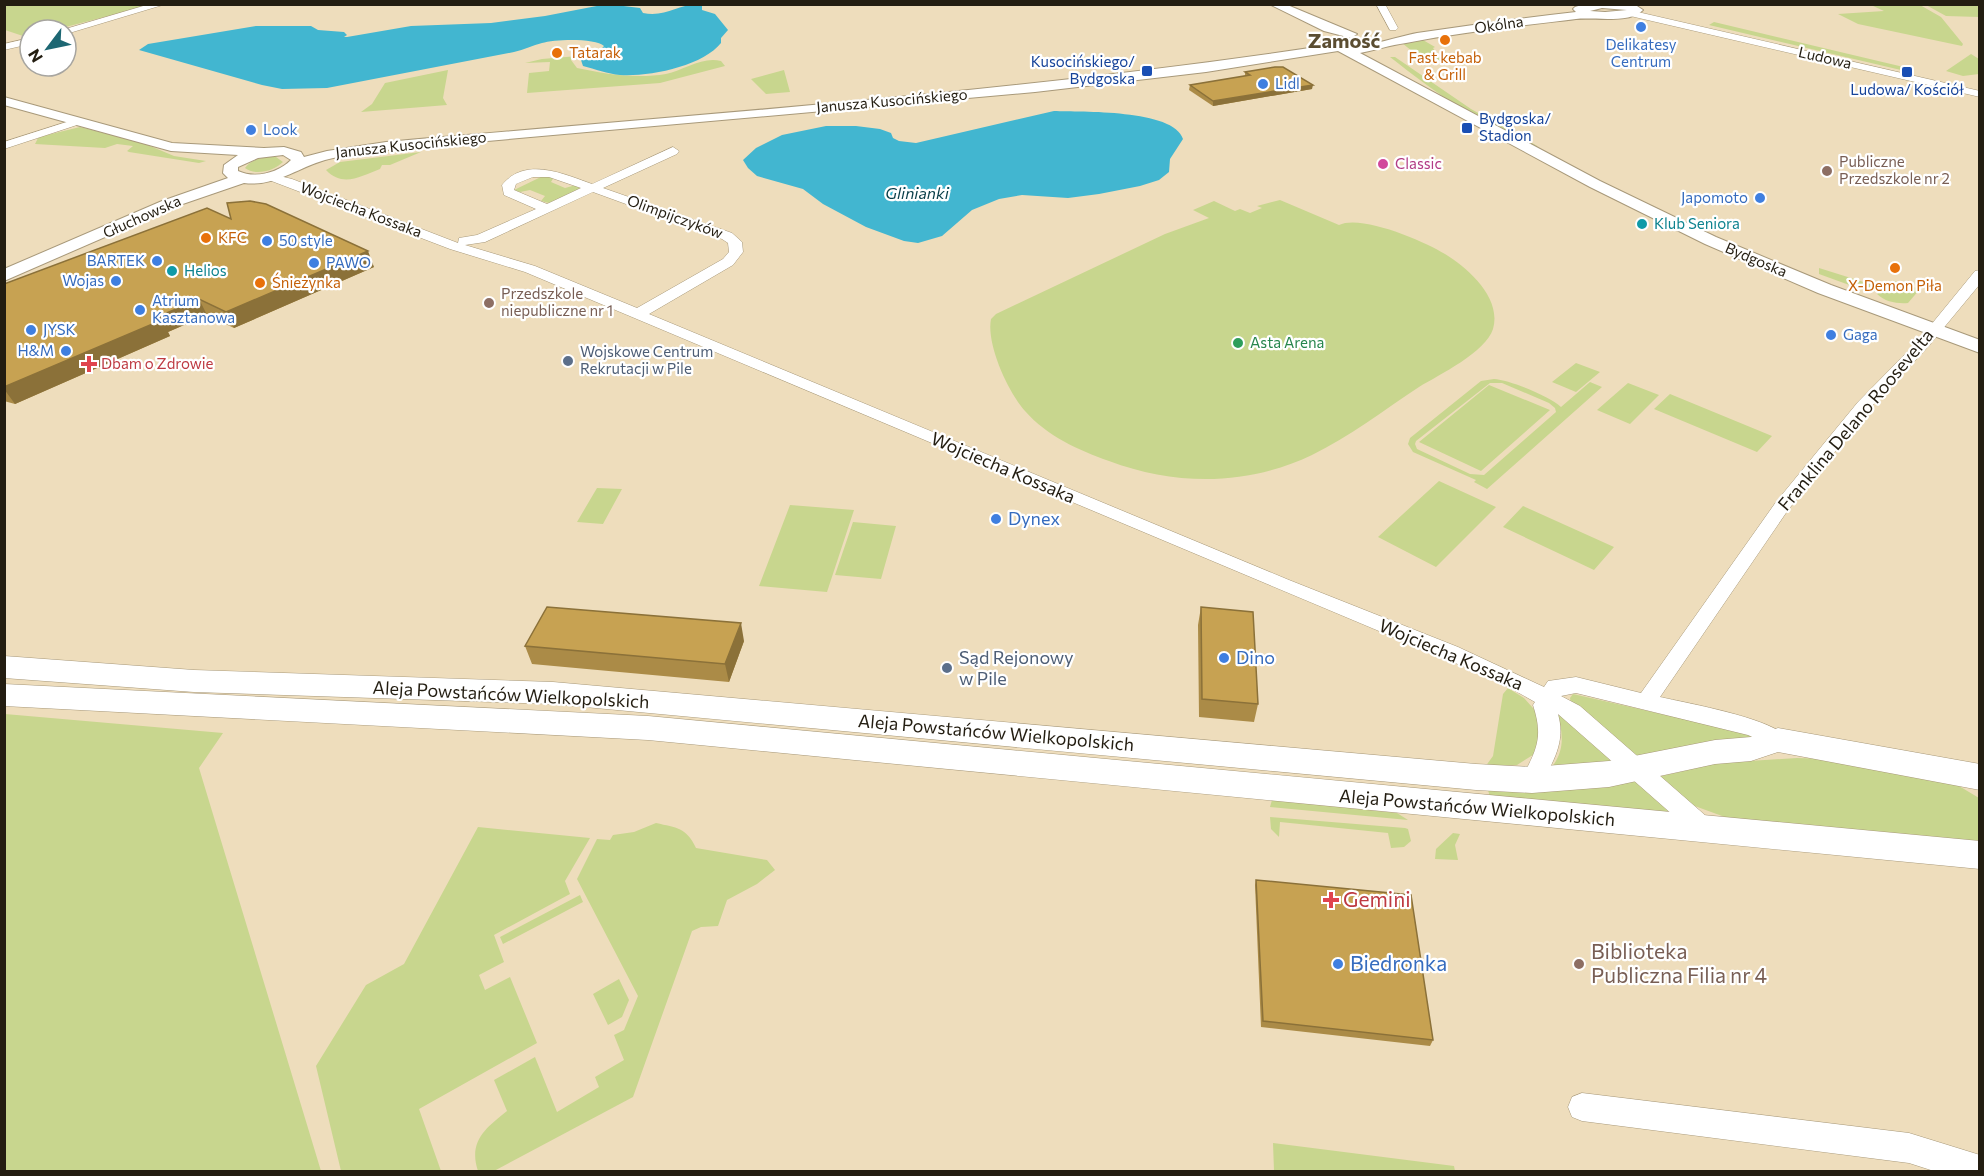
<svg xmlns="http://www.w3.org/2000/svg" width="1984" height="1176" font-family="Commissioner,sans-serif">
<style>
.green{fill:#c8d68e;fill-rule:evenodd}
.water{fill:#42b6d0}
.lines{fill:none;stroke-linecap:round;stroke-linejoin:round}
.minor-casing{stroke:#a8997a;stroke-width:1}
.tertiary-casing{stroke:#a8997a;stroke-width:2}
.secondary-casing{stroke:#a8997a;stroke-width:1}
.minor{fill:#fff;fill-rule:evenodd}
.tertiary{fill:#fff;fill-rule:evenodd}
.secondary{fill:#fff;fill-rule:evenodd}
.wall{fill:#ab8b47}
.shaded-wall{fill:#8b7139}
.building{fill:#c7a252;stroke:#8b7139;stroke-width:1.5}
.shop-dot{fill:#3f7fe0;stroke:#fff;stroke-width:2}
.food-dot{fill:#e8710a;stroke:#fff;stroke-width:2}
.transit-dot{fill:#1a4fb4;stroke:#fff;stroke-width:2}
.hotel-dot{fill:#d1479c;stroke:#fff;stroke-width:2}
.education-dot{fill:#8d6e63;stroke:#fff;stroke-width:2}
.culture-dot{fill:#0f9aa8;stroke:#fff;stroke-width:2}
.leisure-dot{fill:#2e9e5b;stroke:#fff;stroke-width:2}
.service-dot{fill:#5c6f8a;stroke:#fff;stroke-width:2}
.health-dot{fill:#e0444e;stroke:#fff;stroke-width:2}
.labels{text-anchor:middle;stroke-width:4.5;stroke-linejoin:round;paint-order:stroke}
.far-street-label{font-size:15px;fill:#231d11;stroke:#fff}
.far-shop-label{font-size:15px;fill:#366cbe;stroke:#fff;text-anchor:start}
.far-food-label{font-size:15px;fill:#c56008;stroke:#fff;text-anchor:start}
.far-transit-label{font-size:15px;fill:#164399;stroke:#fff;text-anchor:end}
.far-education-label{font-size:15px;fill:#785e54;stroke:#fff;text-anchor:start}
.far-hotel-label{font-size:15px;fill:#b23c85;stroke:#fff;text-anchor:start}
.far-culture-label{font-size:15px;fill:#0d838f;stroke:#fff;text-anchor:start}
.far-leisure-label{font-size:15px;fill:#27864d;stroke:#fff;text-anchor:start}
.far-service-label{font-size:15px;fill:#4e5e75;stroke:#fff;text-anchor:start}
.far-health-label{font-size:15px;fill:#be3a42;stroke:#fff;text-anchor:start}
.far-water-label{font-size:16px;font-style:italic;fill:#093e49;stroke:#fff}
.street-label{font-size:18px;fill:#231d11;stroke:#fff}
.shop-label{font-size:18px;fill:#366cbe;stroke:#fff;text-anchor:start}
.service-label{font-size:18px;fill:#4e5e75;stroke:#fff;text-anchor:start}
.far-district-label{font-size:20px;font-weight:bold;fill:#5b4d31;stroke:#fff}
.near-health-label{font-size:21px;fill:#be3a42;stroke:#fff;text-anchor:start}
.near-education-label{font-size:21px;fill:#785e54;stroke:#fff;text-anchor:start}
.near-shop-label{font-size:21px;fill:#366cbe;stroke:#fff;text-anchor:start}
</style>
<rect width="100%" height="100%" fill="#eeddbc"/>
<path class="green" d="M5,5H151L54,30H30V36L26,37L5,30Z
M1871,5H1920L1941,17L1963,44L1962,46L1858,24L1838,14L1884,11Z
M1926,5H1979V17L1946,16Z
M1714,22L1912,69L1901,70L1709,25Z
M1423,40L1435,47L1433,48L1442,61L1423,60L1402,43Z
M1971,54L1979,59V74L1963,76L1946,71Z
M590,55L571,60L577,68C606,74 636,79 666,74C684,70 703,56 721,61L725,66L660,83L527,93L529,73L549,71L550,62L525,63L542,59Z
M1390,57H1395L1471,109L1539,147C1484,129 1435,92 1390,57Z
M448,70L443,98L447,105L361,112L372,104L385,83Z
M784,70L790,92L766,94L751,79Z
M80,127L143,143L174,156L206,161L199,163L129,152L127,151L133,146L117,144L105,148L35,144L38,138L43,136Z
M421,152L390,165H382L380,169C361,176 343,188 326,170L340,162Z
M276,157L283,162C274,171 255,176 245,168C252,158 265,157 276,157Z
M545,175L554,177L551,182L565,188L576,185L582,188L549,203L541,201L545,196L530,190L520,192L514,190Z
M1280,200L1339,225C1361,214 1424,241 1445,254C1468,268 1502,298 1493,329C1486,352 1439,375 1419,387C1384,410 1349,437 1312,455C1247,486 1176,486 1109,461C1078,450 1047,436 1025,411C1008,392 986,344 991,319L996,314L1165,234L1209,218L1193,210L1214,201L1235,211L1240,209L1250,213L1262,208L1257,206Z
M1819,268L1870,284V289L1863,290L1819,274Z
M1892,281H1894L1920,289L1908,303C1898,304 1885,302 1877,294Z
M1576,363L1600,372L1576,392L1552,382Z
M1494,379C1510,380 1549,396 1561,407L1590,382L1602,387L1487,489L1474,482L1476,480L1413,452L1408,444L1410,438L1481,381ZM1490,383H1502L1549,403L1555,408L1556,412L1484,475L1470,474L1417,449L1415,444L1416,441Z
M1628,383L1659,395L1630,424L1597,410Z
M1489,385L1550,410L1481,471L1419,442Z
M1670,394L1772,436L1757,452L1654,409Z
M1439,481L1496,507L1436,567L1378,537Z
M597,488L622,489L603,524L577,522Z
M790,505L854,510L827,592L759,586Z
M1523,506L1614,547L1594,570L1503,527Z
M853,522L896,526L881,579L835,575Z
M1508,688L1524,698L1541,717L1536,753L1517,765L1485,767L1493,756L1503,694Z
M1573,694L1750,734L1755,737L1634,757L1571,703L1570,698Z
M1556,710L1612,761L1551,768C1566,750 1563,731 1556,710Z
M5,714L223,733L199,768L321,1171H5Z
M1797,758L1829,759L1954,783L1979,798V843L1733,820L1692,805L1657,777L1719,763Z
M1637,781L1676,813L1490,797L1488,790L1586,789Z
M1272,800L1397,813L1408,820L1270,807Z
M1270,817L1405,828L1408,829L1411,841L1404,847L1391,848L1388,833L1280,822L1279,837L1271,829Z
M656,823C677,828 686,827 696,848L767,860L775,870L757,884L727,900L718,926L701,927L692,931L633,1097L494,1171H478C468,1141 486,1128 507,1111L494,1080L535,1057L557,1112L599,1087L595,1077L624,1060L614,1035L624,1030L638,996L577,879L597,839L610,840L613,835L634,832Z
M478,827L590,838L565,881L570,894L494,935L504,962L479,975L485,990L510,977L537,1043L419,1109L441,1171H341L316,1066L366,985L404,964Z
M1453,833L1460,834L1455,845L1458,860L1435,859L1436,849Z
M580,895L583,902L503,944L500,937Z
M619,979L629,1000L622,1017L608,1025L593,994Z
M1273,1143L1454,1166L1455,1171H1274Z"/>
<path class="water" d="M607,4L640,8L643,13C667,18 680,2 702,5V10L715,14L728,30L721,38V43C703,66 649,77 620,75C608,74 595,69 583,66L581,60L594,58L604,46C596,38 555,39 542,43C533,45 524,50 514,52L327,88L282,89L262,85L139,50L148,44L256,26H311L318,30L344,32L347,35L344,37H347L411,26L491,23L545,16Z
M1054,111C1080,112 1174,109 1183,139L1170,159L1169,172L1159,180L1140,186L1099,194L1068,198L1022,195L999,199L972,210L942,236L918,243L904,241L866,227L823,204L803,189L757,176L748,168L743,160L756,148L782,135L826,126H856L880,129L891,133L893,138L899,141L916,143Z"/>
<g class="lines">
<defs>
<path id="minor" d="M150,4H166L66,34V30H62Z
M1376,4H1385L1398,28L1396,30H1390Z
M1629,10L1980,91V97L1626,15V11Z
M30,38V44L4,50V44Z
M76,119L82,122L80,124L4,149V142Z
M673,147L679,151L677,154L603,188L732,233L742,242L743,252L733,265L649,314L1289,580L1458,647L1544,687L1548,681L1576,677L1641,693L1776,502L1858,402L1917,342L1975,271L1980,270V284L1927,348L1870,408L1788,510L1660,697C1686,703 1778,719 1789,740L1786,746L1778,749L1748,735L1576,693L1561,696L1580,706L1714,823L1718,830L1714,837L1706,840L1698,837L1558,714C1566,742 1553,762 1540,786L1532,789L1524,786L1521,780C1536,750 1544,739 1533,705L1535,702L1498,681L525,272L450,249L261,177L267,173L292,179L458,243L459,238L477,235L536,209L504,195L502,185C525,156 564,174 592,184ZM533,177H549L581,188L547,204L514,190L516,184ZM593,192L722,239L728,243L729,252L723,259L637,308L535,266L465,245L485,242Z
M1582,1093L1909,1133L1980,1155V1172H1937L1909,1163L1582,1121L1572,1117L1568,1107L1572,1097Z"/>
<path id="tertiary" d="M1269,4H1285L1357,34L1351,38L1324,31Z
M1585,4H1634L1643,10C1630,24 1594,17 1576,19C1519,26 1462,32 1406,43C1390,45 1376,50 1360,53L1600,181L1716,237L1831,285L1980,340V353L1818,293L1705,244L1590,187L1338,51L1206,72L1035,92L386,150C366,153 344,155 325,160C297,168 275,187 244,183L174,207L4,281V269L162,201L228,178L223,173L224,165L238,155L171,151L4,105V97L172,143L264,148L284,147L301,152L304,157L327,151L386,142C703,114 1021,92 1336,44C1361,51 1391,38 1417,33C1470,25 1523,18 1576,12L1573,9L1575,7ZM1602,8L1627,10L1605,12L1590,11ZM283,155L291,160C278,173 255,179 238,171V167L258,158Z"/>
<path id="secondary" d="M4,656L194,670L553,682L1476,764L1532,767L1609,761L1715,740L1751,737L1778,728L1980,764V790L1778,752L1751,761L1715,764L1609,787L1532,793L1476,790L553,704L194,692L4,678Z
M4,684L648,716L1980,841V869L648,740L4,706Z"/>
</defs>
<use href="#minor" class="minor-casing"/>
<use href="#tertiary" class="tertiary-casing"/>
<use href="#secondary" class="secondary-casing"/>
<use href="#minor" class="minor"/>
<use href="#tertiary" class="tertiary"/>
<use href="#secondary" class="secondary"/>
</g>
<path class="wall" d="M1245,72L1312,89L1213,106L1189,90L1190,85L1245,76Z
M231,219L374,267L234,328L207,315L168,332L170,336L15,404L4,401V284Z
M1201,607L1258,704L1254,722L1199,717L1198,625Z
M744,641L729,682L532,664L525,646Z
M1256,880L1433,1040L1430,1046L1261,1027L1255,885Z"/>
<path class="shaded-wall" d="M1313,85L1312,89L1213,106V101Z
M368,251L374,267L234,328L226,312Z
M199,299L207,315L168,332L170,336L15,404L4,389V387L157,317Z
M741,623L744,641L729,682L725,664Z"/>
<path class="building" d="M1275,67H1283L1313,85L1213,101L1190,85L1250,75L1245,72Z
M250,201L266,204L368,251L226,312L199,299L157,317L162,320L4,387V284L207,208L231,219L227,203Z
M547,607L741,623L725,664L525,646Z
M1201,607L1253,612L1258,704L1202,699Z
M1256,880L1411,895L1433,1040L1263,1021Z"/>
<g class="shop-dot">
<circle cx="1641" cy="27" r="6"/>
<circle cx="1263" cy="84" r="6"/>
<circle cx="251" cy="130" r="6"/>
<circle cx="1760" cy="198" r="6"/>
<circle cx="267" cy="241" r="6"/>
<circle cx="157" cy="261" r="6"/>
<circle cx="314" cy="263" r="6"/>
<circle cx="116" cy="281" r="6"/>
<circle cx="140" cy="310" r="6"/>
<circle cx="31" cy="330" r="6"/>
<circle cx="1831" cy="335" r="6"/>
<circle cx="66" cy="351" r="6"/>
<circle cx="996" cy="519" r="6"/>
<circle cx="1224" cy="658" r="6"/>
<circle cx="1338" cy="964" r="6"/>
</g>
<g class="food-dot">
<circle cx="1445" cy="40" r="6"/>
<circle cx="557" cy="53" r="6"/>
<circle cx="206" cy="238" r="6"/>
<circle cx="1895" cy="268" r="6"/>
<circle cx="260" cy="283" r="6"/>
</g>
<g class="transit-dot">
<rect x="1141" y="65" width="12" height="12" rx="3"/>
<rect x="1901" y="66" width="12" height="12" rx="3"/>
<rect x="1461" y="122" width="12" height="12" rx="3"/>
</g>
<circle class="hotel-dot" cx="1383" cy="164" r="6"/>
<g class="education-dot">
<circle cx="1827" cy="171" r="6"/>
<circle cx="489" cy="303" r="6"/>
<circle cx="1579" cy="964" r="6"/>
</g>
<g class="culture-dot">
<circle cx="1642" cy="224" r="6"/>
<circle cx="172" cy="271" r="6"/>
</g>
<circle class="leisure-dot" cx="1238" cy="343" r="6"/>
<g class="service-dot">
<circle cx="568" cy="361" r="6"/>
<circle cx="947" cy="668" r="6"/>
</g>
<g class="health-dot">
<path d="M86 355h6v6h6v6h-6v6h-6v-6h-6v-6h6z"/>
<path d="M1328 891h6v6h6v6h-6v6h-6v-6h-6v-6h6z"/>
</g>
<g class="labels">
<g class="far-street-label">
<text transform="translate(1499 25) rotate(-8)" y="5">Okólna</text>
<text transform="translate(1825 58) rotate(13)" y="5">Ludowa</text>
<text transform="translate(892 101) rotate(-5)" y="5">Janusza Kusocińskiego</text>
<text transform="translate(411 145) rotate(-6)" y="5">Janusza Kusocińskiego</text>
<text transform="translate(361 210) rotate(21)" y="5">Wojciecha Kossaka</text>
<text transform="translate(142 217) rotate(-24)" y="5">Głuchowska</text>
<text transform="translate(675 217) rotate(20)" y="5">Olimpijczyków</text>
<text transform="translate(1756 260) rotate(23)" y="5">Bydgoska</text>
</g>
<g class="far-shop-label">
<text x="1641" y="50" text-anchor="middle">Delikatesy<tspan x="1641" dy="17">Centrum</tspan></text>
<text x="1275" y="89">Lidl</text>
<text x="263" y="135">Look</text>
<text x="1748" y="203" text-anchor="end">Japomoto</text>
<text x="279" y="246">50 style</text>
<text x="145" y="266" text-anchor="end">BARTEK</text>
<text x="326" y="268">PAWO</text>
<text x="104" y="286" text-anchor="end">Wojas</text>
<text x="152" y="306">Atrium<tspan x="152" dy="17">Kasztanowa</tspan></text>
<text x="43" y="335">JYSK</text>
<text x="1843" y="340">Gaga</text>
<text x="54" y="356" text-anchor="end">H&amp;M</text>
</g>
<g class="far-food-label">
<text x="569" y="58">Tatarak</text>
<text x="1445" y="63" text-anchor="middle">Fast kebab<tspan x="1445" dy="17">&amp; Grill</tspan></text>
<text x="218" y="243">KFC</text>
<text x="272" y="288">Śnieżynka</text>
<text x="1895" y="291" text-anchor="middle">X-Demon Piła</text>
</g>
<g class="far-transit-label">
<text x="1135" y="67">Kusocińskiego/<tspan x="1135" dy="17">Bydgoska</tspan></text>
<text x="1907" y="95" text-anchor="middle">Ludowa/ Kościół</text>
<text x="1479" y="124" text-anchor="start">Bydgoska/<tspan x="1479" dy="17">Stadion</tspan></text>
</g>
<g class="far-education-label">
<text x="1839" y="167">Publiczne<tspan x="1839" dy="17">Przedszkole nr 2</tspan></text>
<text x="501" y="299">Przedszkole<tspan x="501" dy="17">niepubliczne nr 1</tspan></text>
</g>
<g class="far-hotel-label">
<text x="1395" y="169">Classic</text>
</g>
<g class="far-culture-label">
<text x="1654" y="229">Klub Seniora</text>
<text x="184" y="276">Helios</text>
</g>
<g class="far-leisure-label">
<text x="1250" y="348">Asta Arena</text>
</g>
<g class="far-service-label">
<text x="580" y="357">Wojskowe Centrum<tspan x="580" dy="17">Rekrutacji w Pile</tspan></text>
</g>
<g class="far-health-label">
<text x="101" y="369">Dbam o Zdrowie</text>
</g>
<g class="far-water-label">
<text x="917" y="199">Glinianki</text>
</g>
<g class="street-label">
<text transform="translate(1856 420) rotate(-50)" y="6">Franklina Delano Roosevelta</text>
<text transform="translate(1003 468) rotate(23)" y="6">Wojciecha Kossaka</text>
<text transform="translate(1451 655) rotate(23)" y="6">Wojciecha Kossaka</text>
<text transform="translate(511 695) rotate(3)" y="6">Aleja Powstańców Wielkopolskich</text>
<text transform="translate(996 733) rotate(5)" y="6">Aleja Powstańców Wielkopolskich</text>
<text transform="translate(1477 808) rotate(5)" y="6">Aleja Powstańców Wielkopolskich</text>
</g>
<g class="shop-label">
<text x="1008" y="525">Dynex</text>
<text x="1236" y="664">Dino</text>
</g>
<g class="service-label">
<text x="959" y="664">Sąd Rejonowy<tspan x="959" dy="21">w Pile</tspan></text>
</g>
<g class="far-district-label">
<text x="1344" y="48">Zamość</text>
</g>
<g class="near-health-label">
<text x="1343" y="907">Gemini</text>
</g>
<g class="near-education-label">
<text x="1591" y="959">Biblioteka<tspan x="1591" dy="24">Publiczna Filia nr 4</tspan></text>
</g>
<g class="near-shop-label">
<text x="1350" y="971">Biedronka</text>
</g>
</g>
<rect width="1984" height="1176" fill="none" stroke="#231d11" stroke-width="12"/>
<g transform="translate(48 48) rotate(238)"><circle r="28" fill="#ffffff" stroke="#a7a5a0" stroke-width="1.5"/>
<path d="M0-4.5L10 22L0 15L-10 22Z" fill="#1d6773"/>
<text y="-9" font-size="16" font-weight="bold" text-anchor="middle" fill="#231d11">N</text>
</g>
</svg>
